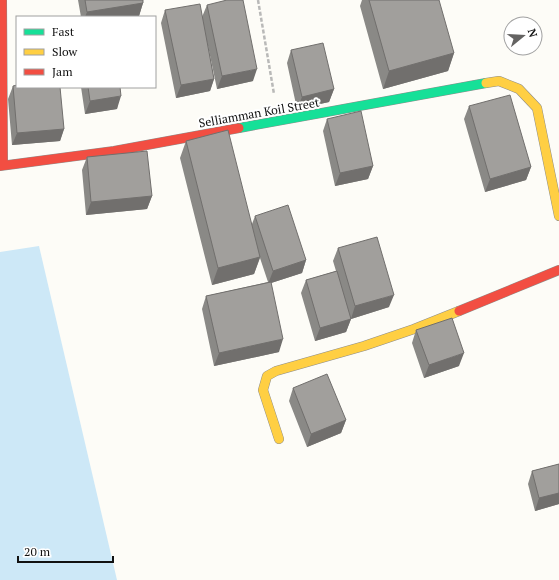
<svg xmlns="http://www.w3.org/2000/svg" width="559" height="580" font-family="'PT Serif',serif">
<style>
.water{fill:#cde8f7}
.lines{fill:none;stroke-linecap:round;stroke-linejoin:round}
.fast-casing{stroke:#8e8d8b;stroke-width:10}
.slow-casing{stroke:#8e8d8b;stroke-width:10}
.jam-casing{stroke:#8e8d8b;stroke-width:10}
.path{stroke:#b9b9b8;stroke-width:2.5;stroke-dasharray:4 2;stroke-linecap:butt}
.fast{stroke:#16e098;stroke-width:9}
.slow{stroke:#ffcf43;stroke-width:9}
.jam{stroke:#f24e42;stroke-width:9}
.wall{fill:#8a8986}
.shaded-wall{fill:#716f6d}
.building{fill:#a19f9c;stroke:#716f6d}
.labels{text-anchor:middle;stroke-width:4;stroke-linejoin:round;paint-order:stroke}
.street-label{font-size:12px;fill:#111;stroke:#fff}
</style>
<rect width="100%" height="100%" fill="#fdfcf7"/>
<path class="water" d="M39,246L117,580H0V252Z"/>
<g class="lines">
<defs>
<path id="fast" d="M239,128L486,83"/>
<path id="slow" d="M486,83L499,81L519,89L537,108L559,216
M279,439L263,390L267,376L276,371L364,346L414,329L459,311"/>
<path id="jam" d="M2,0L3,165
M0,166L114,151L239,128
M459,311L559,270"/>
</defs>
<use href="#fast" class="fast-casing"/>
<use href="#slow" class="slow-casing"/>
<use href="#jam" class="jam-casing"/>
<path class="path" d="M258,0L274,94"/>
<use href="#fast" class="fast"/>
<use href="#slow" class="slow"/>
<use href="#jam" class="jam"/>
</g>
<path class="wall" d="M78,0H143V3L139,16L131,17H81Z
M362,0H369L454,53L448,71L383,89L360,6Z
M207,5L253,81L217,89L207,41L214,79L210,91L176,98L161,23L165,10L202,17Z
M291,50L334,89L329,102L297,109L287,63Z
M13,86L64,129L60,141L12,145L8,99Z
M81,87H120L117,109L85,114Z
M469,106L531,167L526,180L485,192L464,119Z
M327,119L373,166L368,179L335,186L323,131Z
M186,141L252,224L255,216L306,260L302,273L271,283L279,352L214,366L202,309L206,296L268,282L260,258L254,274L212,285L180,158Z
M87,157L152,196L147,209L86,215L82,170Z
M338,248L389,307L351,319L346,332L315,341L301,293L306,280L336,271L333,261Z
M416,330L459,366L424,378L412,343Z
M293,388L346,420L341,433L307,447L289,401Z
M559,464V504L535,511L528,484L532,471Z"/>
<path class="shaded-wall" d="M143,3L139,16L131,17H85L87,12Z
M454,53L448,71L383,89L389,71Z
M257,69L253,81L217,89L222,76Z
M214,79L210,91L176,98L181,85Z
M334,89L329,102L297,109L302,97Z
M121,96L117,109L85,114L90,101Z
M64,129L60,141L12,145L17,133Z
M373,166L368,179L335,186L340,173Z
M531,167L526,180L485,192L490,179Z
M152,196L147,209L86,215L91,202Z
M260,257L254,274L212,285L218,268Z
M306,260L302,273L268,284L273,271Z
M394,295L389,307L351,319L355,306Z
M351,319L346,332L315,341L320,328Z
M283,339L279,352L214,366L219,353Z
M464,353L459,366L424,378L429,365Z
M346,420L341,433L307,447L311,434Z
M559,493V504L535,511L539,498Z"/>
<path class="building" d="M85,0H143V3L87,12Z
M227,0H243L257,69L222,76L207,5Z
M369,0H439L454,53L389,71Z
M200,4L214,79L181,85L165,10Z
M323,43L334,89L302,97L291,50Z
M17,85V87H60L64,129L17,133L13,86Z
M88,87H120L121,96L90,101Z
M510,95L531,167L490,179L469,106Z
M361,111L373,166L340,173L327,119Z
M228,130L260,257L218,268L186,141Z
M147,151L152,196L91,202L87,157Z
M288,205L306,260L273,271L255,216Z
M377,237L394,295L355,306L338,248Z
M337,271L351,319L320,328L306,280Z
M271,282L283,339L219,353L206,296Z
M452,318L464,353L429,365L416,330Z
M327,374L346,420L311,434L293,388Z
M559,464V493L539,498L532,471Z"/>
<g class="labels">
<g class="street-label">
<text transform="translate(259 113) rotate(-10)" y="4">Selliamman Koil Street</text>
</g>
</g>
<rect x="16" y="16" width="140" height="72" fill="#ffffff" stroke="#a0a0a0"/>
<rect x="24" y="29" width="20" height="6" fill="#16e098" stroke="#a0a0a0"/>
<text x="52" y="36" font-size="12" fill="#111111">Fast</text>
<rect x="24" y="49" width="20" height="6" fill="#ffcf43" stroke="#a0a0a0"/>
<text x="52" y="56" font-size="12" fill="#111111">Slow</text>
<rect x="24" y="69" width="20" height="6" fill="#f24e42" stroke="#a0a0a0"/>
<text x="52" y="76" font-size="12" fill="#111111">Jam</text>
<g transform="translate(523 36) rotate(72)"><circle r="19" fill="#ffffff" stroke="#a0a0a0"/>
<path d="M0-3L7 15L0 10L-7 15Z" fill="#646362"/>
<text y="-6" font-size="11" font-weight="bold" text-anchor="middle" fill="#111111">N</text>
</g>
<path d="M18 556v6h95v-6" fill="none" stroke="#111111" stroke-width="2"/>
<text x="24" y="556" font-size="12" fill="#111111" stroke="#ffffff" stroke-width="3" paint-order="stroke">20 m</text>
</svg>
